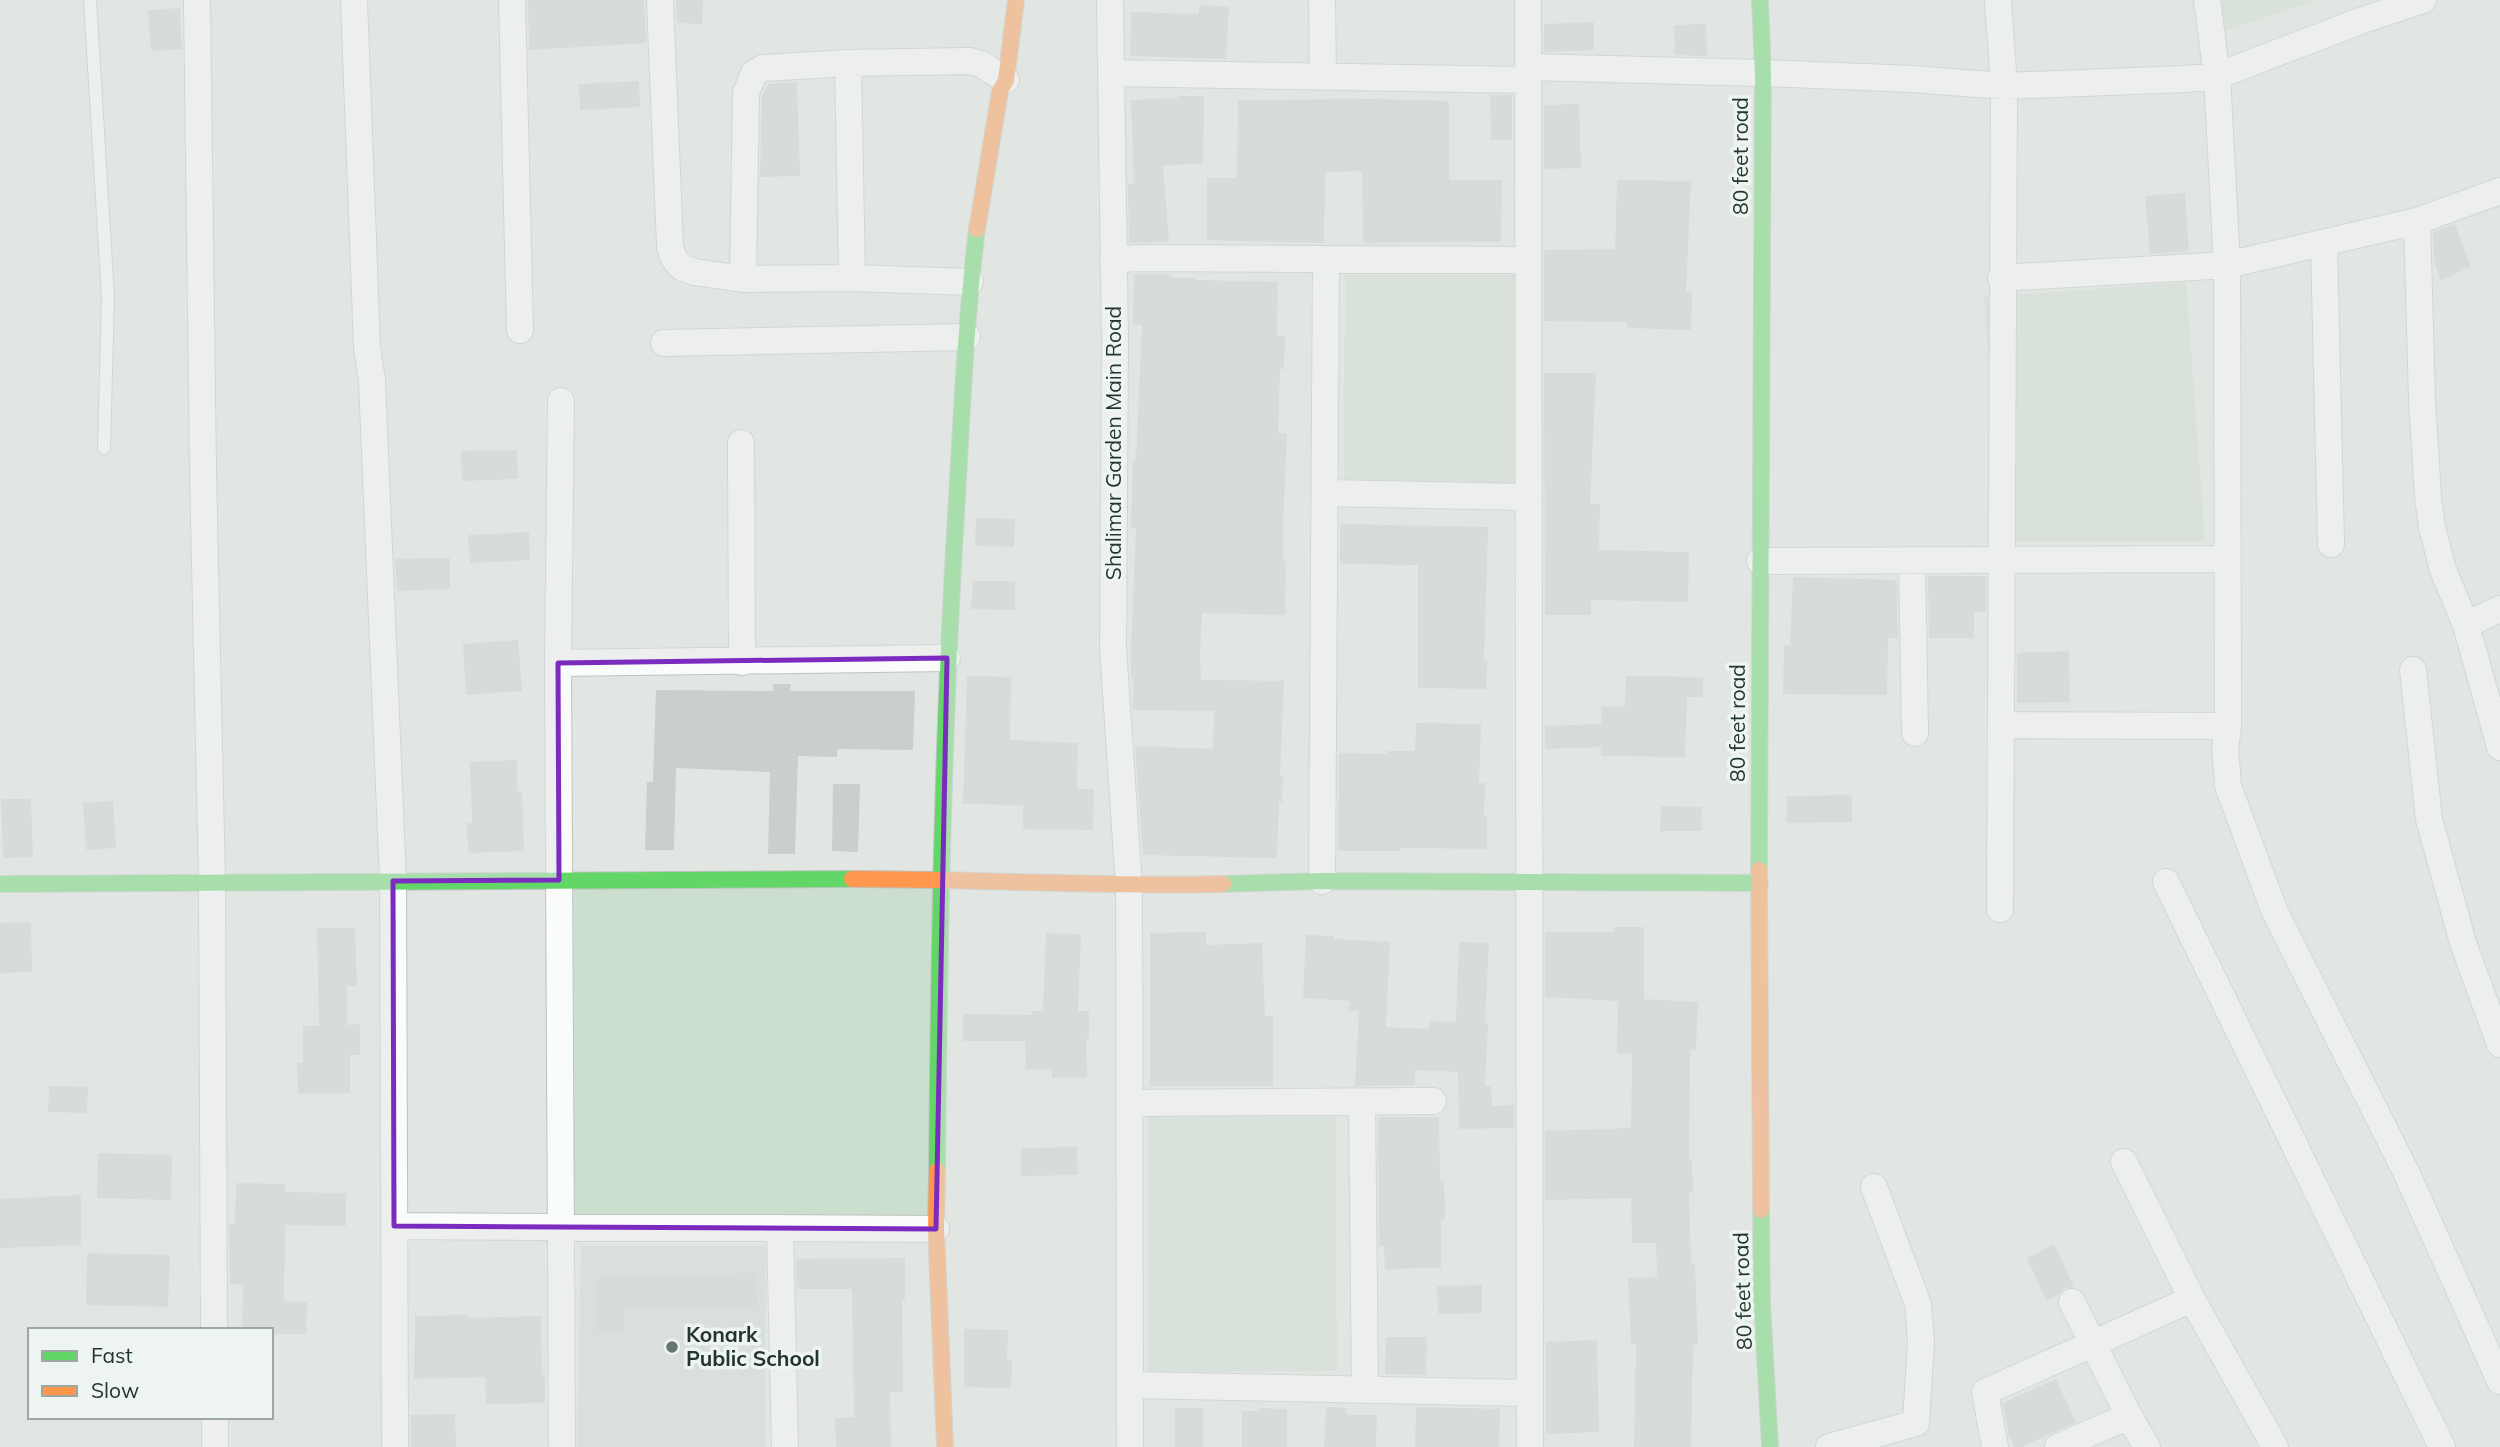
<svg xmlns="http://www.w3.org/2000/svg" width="2500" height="1447" font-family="Mulish,sans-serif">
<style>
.built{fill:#cfd7d2}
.green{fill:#ccdece}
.building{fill:#cacecc}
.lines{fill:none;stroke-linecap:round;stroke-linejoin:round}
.lane-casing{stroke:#bec3c0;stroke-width:14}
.street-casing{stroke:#bec3c0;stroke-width:28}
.fast-casing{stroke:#bdc3c0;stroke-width:18}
.slow-casing{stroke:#bdc3c0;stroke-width:18}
.lane{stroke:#fafbfb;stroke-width:12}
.street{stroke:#fafbfb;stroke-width:26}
.fast{stroke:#63d668;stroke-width:16}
.slow{stroke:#ff974d;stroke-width:16}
.marked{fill:none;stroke:#7b2cbf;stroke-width:5;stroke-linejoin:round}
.poi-dot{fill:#65746d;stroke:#eef5f1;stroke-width:2.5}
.labels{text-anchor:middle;stroke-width:7;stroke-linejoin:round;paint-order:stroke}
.street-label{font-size:21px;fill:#22362d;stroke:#eef5f1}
.poi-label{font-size:21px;font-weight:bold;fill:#22362d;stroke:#eef5f1;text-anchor:start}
</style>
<rect width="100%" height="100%" fill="#e1e6e3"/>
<path class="built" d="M581,1246H766L765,1447H577Z"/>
<path class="green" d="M2205,0H2317L2206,37Z
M1345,275H1523L1521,483H1344Z
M2186,282L2205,541H2003L1984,297Z
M940,879L936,1229L561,1227L559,880Z
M1336,1115L1337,1371L1148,1372V1116Z"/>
<path class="building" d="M528,0H644L646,43L529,50Z
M676,0H703L702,24L677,23Z
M1199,5L1229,7L1226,59L1130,56L1131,12L1199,14Z
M180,8L182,49L151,51L148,10Z
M1594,22V50L1544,52V24Z
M1706,24L1707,56L1675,55L1674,25Z
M639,81L640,107L580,110L579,84Z
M797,82L800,176L760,177L762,96L768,84Z
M1490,95H1512V140H1491Z
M1178,96H1204L1203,164L1163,165L1169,242L1129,243L1128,184L1134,183L1131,100L1178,98Z
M1375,99L1449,101V180H1502L1501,242L1363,243L1362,171L1325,172L1324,243L1207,240V178H1237L1238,100Z
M1579,104L1581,168L1544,169V105Z
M1617,180L1691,181L1686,292H1692L1691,330L1627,328V322L1544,321V250L1615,249Z
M2185,193L2189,251L2150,254L2145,196Z
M2455,224L2471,267L2441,280L2434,260L2433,232Z
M1134,274H1171L1172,278H1196L1195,280L1278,282L1277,336H1285L1284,369H1280L1278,433H1287L1283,527V561H1286L1285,615L1202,613L1200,654L1201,680L1284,681L1280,775H1283L1282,802H1279L1277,858L1143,855L1135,746L1213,749L1214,711L1133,710V678H1131V650L1136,528H1131L1133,460H1136L1142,325H1133Z
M1544,373H1596L1590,504H1600L1599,550L1689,552L1688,602L1591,600V615H1545Z
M517,450L518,479L462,481L461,451Z
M976,518L1015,519L1014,547L975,546Z
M1340,524L1488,527L1484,661H1487L1486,689L1418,688V565L1340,564Z
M529,532L530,560L470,563L468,535Z
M450,558V589L397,591L395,559Z
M1928,576H1986V612H1974V638H1929Z
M1793,577L1897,580L1898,638H1888L1887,695L1783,694L1784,645H1790Z
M973,581H1015V610L971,609Z
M518,640L522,691L466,695L463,644Z
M2069,651L2070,702L2017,703V653Z
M967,676L1011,677L1010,740L1078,743L1077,789H1094L1093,830L1023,829V805L963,804Z
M1626,676L1703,677V697H1687L1685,757L1601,756V747L1545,749V726L1601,724L1602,706L1625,707Z
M773,684H791L790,691H915L913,750L837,749V757L798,756L795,854H768L770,772L676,768L674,850H645L647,782H653L656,690L773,691Z
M1416,723L1481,724L1479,783H1485L1484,817H1487V849L1400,848V851H1338L1339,753L1387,754V751H1415Z
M517,760V791H522L524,851L468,853L467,823H472L470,762Z
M833,784H860L858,852L832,851Z
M1852,795V822L1787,823V796Z
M1,799H31L33,857L3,858Z
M113,801L116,848L86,850L83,803Z
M1661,806L1702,807L1701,831H1660Z
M31,922L32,972L0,973V923Z
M1613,927H1644V999L1698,1002L1696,1050H1690L1689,1161H1692L1693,1193H1689L1691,1264H1695L1698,1345H1693L1691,1447H1634L1636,1344L1631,1345L1628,1278L1657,1277L1656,1243H1632L1631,1198L1545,1200V1131L1631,1128L1632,1054L1617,1053L1618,1001L1545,997V932H1613Z
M317,928H355L357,986H347V1025L360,1024V1055H350V1093L298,1094L297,1063H303V1026H319Z
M1206,932V945L1262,943L1265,1016H1273V1086H1150V933Z
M1046,933L1081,934L1078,1011H1089V1039H1086L1087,1077L1052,1078V1069L1026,1070L1025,1041H963V1014L1032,1015V1011H1043Z
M1306,935L1334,936V939L1390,942L1386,1027L1429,1029L1430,1021L1456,1022L1459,942L1489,943L1485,1023H1488L1485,1086H1491L1492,1106L1514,1105V1128L1459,1129L1458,1072L1415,1070V1085L1355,1086L1359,1011H1349L1350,1001L1303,998Z
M49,1086L88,1087L87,1113L48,1112Z
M1378,1117H1439L1440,1181L1444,1180L1445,1219H1441V1268L1385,1269L1384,1246H1379Z
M1077,1147L1078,1175L1021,1176V1148Z
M98,1153L172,1155L171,1200L97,1198Z
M236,1183L285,1184V1192L346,1193V1226L285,1225L284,1301L307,1302L306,1334H271V1330H242L243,1285L230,1284L229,1224H235Z
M81,1195V1245L0,1248V1199Z
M2054,1244L2074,1287L2064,1288L2058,1295L2047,1301L2027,1258Z
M87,1253L170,1255L168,1307L86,1305Z
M905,1258V1300H902L903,1392H890L891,1447H836L835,1418L854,1417L852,1289H797L796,1259Z
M757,1273L758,1306L625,1309V1331L597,1332L595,1278Z
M1482,1285V1313L1438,1314L1437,1286Z
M467,1315V1318L541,1316L542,1375L545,1374V1403L486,1404L485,1377L414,1379L415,1316Z
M964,1329L1008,1330L1007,1360H1012L1011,1388L964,1387Z
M1386,1337H1427L1426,1375L1385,1374Z
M1597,1340L1599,1432L1546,1434V1342Z
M2056,1379L2076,1422L2022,1447H2014L2009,1436L2003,1403Z
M1326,1407L1347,1408V1415H1377L1376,1447H1324Z
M1416,1407L1500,1409L1499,1447H1415Z
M1175,1408H1203V1447H1175Z
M1259,1408L1287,1409V1447H1242V1411H1259Z
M455,1414L456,1447H411V1415Z"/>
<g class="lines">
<defs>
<path id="lane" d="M90,0L108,297L104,448"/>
<path id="street" d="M197,0L203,471L212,882L214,1330
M354,0L367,347L372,381L393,881L395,1447
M512,0L520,330
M660,0L670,247L674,259L681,267L694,272L743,279L852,278L970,282
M1110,0L1115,342L1113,648L1129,886L1130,1447
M1322,0L1323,76
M1528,0L1530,1447
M1998,0L2004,86L2000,909
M848,63L852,278
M1528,67L1763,73L1912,79L2004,86L2185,79L2217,76L2360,21L2423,0
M1111,73L1528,80
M2417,221L2422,399L2428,497L2432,527L2443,570L2466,625L2500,747
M2324,243L2331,544
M1113,259L1146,258L1528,260
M2001,278L2227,265L2417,221L2500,191
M743,279L746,93L754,73L763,68L848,63L970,61L981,64L1006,80
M664,343L967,337
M561,401L558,663L562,1447
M741,443L742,662
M1325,493L1528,497
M1912,560L1915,733
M1760,561L2226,559
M2466,625L2500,609
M558,663L947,658
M2413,670L2429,819L2463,943L2500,1044
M2001,725L2228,726L2227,265L2217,76L2207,0
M2228,726L2225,748L2228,786L2274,910L2407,1174L2500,1381
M1322,881L1326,259
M2166,882L2442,1447
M1362,1102L1365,1390
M1130,1103L1433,1101
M2124,1162L2192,1299L2275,1447
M394,1226L936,1229
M780,1228L785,1447
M2072,1302L2129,1416L2147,1447
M1130,1385L1530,1393
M215,1417V1447
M1829,1447L1916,1423L1921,1341L1918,1304L1874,1187
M1995,1447L1985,1392L2192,1299
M2058,1447L2129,1416"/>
<path id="fast" d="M1759,870L1763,73L1760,0
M0,884L852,879
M1223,884L1322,881L1760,883
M937,1171C939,946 943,722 957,498C962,408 966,318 977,229
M1761,1210L1762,1302L1770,1447"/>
<path id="slow" d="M977,229L1000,91L1006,80L1016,0
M1759,870L1761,1210
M852,879C976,879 1099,887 1223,884
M937,1171L936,1229L945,1447"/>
</defs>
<use href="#lane" class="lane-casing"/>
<use href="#street" class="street-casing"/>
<use href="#fast" class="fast-casing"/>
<use href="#slow" class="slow-casing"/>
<use href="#lane" class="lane"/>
<use href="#street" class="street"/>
<use href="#fast" class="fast"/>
<use href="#slow" class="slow"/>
</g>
<path d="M0 0H2500V1447H0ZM947,658L936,1229L394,1226L393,881L559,880L558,663Z" fill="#e1e6e3" fill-opacity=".55" fill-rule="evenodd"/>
<path class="marked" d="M947,658L936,1229L394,1226L393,881L559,880L558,663Z"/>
<circle class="poi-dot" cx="672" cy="1347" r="7"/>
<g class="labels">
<g class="street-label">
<text transform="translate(1741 156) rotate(-90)" y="7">80 feet road</text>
<text transform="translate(1114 443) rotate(-90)" y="7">Shalimar Garden Main Road</text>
<text transform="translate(1738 723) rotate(-90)" y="7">80 feet road</text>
<text transform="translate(1743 1291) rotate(-92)" y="7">80 feet road</text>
</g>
<g class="poi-label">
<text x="686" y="1342">Konark<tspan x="686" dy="24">Public School</tspan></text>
</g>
</g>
<rect x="28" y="1328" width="245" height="91" fill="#eef5f1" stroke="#9ca9a3" stroke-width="2"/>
<rect x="42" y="1351" width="35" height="10" fill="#63d668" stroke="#9ca9a3" stroke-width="2"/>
<text x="91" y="1363" font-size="21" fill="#22362d">Fast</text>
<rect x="42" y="1386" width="35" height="10" fill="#ff974d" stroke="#9ca9a3" stroke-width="2"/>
<text x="91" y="1398" font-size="21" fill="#22362d">Slow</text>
</svg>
